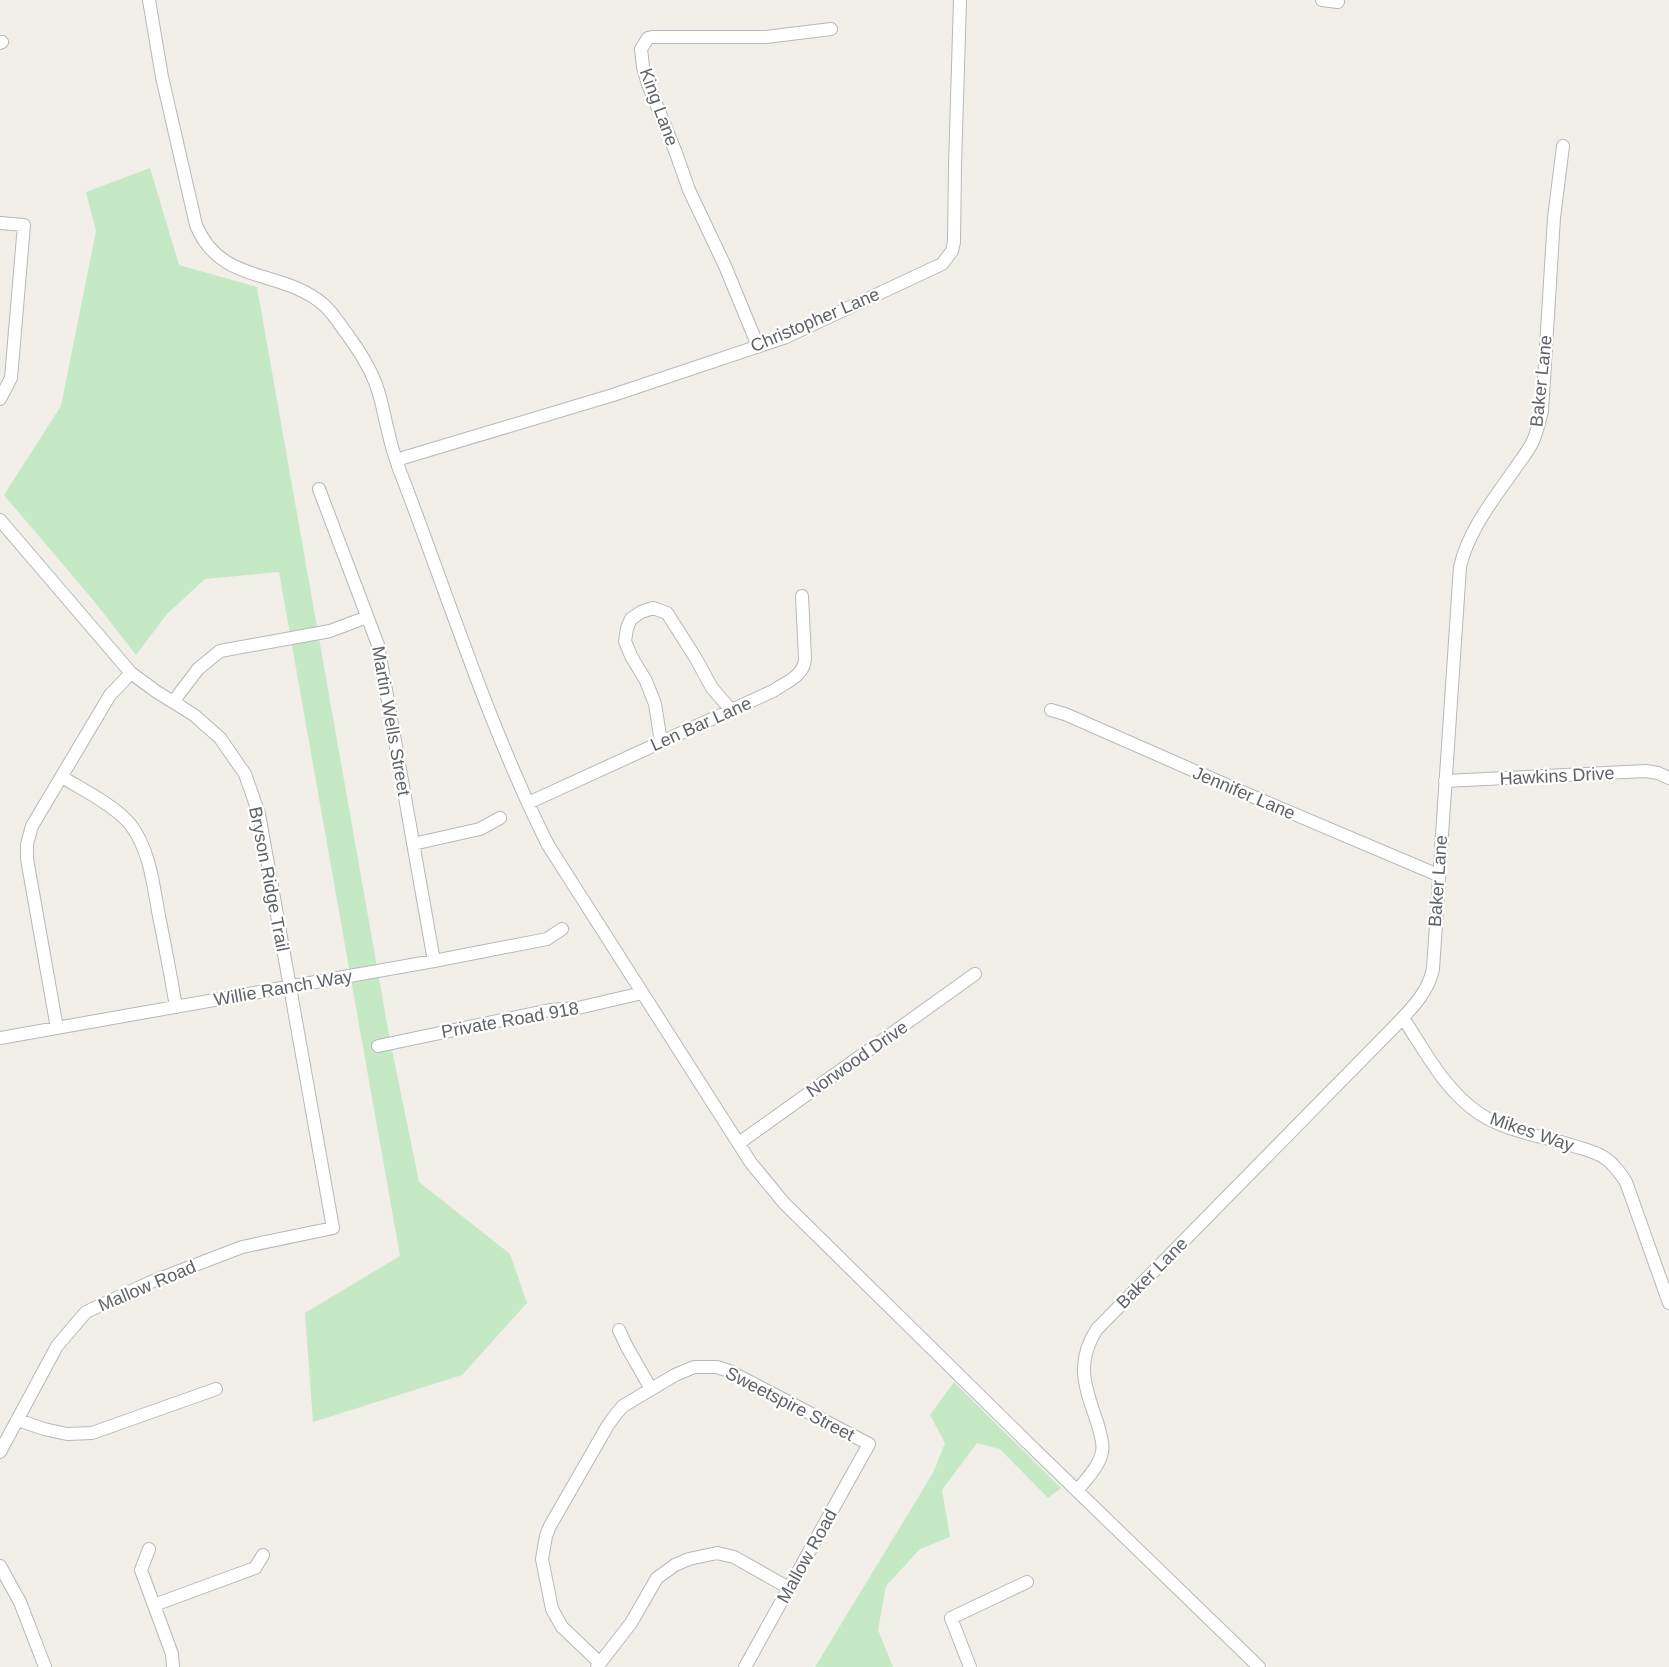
<svg xmlns="http://www.w3.org/2000/svg" width="1669" height="1667" font-family="Helvetica,sans-serif">
<style>
.green{fill:#c5e8c5}
.lines{fill:none;stroke-linecap:round;stroke-linejoin:round}
.minor-casing{stroke:#b5b8bc;stroke-width:14}
.minor{stroke:#fff;stroke-width:12}
.labels{text-anchor:middle;stroke-width:4.5;stroke-linejoin:round;paint-order:stroke}
.street-label{font-size:18px;fill:#5f6368;stroke:#fff}
</style>
<rect width="100%" height="100%" fill="#f1efe8"/>
<path class="green" d="M150,168L179,265L257,287L389,1035L419,1182L510,1254L527,1303L462,1375L313,1422L305,1313L400,1256L279,572L205,579L167,614L136,655L94,601L4,495L61,406L96,231L86,192Z
M954,1382L1061,1488L1048,1498L1000,1449L977,1443L942,1490L950,1537L920,1549L886,1586L878,1630L893,1667H815L933,1473L945,1443L930,1415Z"/>
<g class="lines">
<defs>
<path id="minor" d="M149,0L162,77L196,225C221,286 282,268 324,305C334,314 339,324 347,334C358,349 368,364 375,382C382,399 384,417 389,435C391,446 395,456 398,466C447,592 487,723 548,845L751,1163L784,1203L1034,1449L1259,1667
M1322,0L1338,2
M0,43L2,42
M0,223L24,225L11,378L0,399
M758,346L725,266L689,190L676,153L648,84L643,67L641,49L648,38L652,37H766L831,29
M396,460L613,395L786,337L942,264L952,251L954,242L955,166L960,0
M319,489L378,645L434,961
M0,520L131,673L157,692L194,715L220,738L245,774L259,814L333,1228L242,1247L151,1282L86,1312L57,1346L0,1452
M173,702L198,669L220,651L330,631L367,617
M1051,710L1065,714L1247,794L1438,875
M661,742L655,704L646,681L631,656L625,641L627,628L631,619L641,612L653,608L667,613L695,657L712,688L731,710
M62,777C83,790 114,805 130,824C150,850 153,884 159,916C165,946 171,977 176,1007
M1445,781L1646,771L1658,773L1669,778
M528,803L773,691C786,682 804,676 805,659L802,596
M413,844L480,829L500,818
M1403,1018C1425,1051 1445,1091 1480,1114C1506,1131 1541,1136 1571,1145C1582,1149 1595,1151 1605,1158C1614,1164 1620,1173 1626,1182L1669,1303
M57,1028L27,859V844L32,826L110,695L131,673
M0,1038L434,961L547,939L562,929
M378,1046L550,1010L578,1008L642,993
M739,1143L975,974
M619,1330L627,1347L651,1389
M18,1420L44,1429L67,1434L92,1433L216,1389
M1077,1491C1086,1479 1099,1467 1102,1452C1104,1443 1100,1434 1098,1425C1086,1389 1074,1364 1097,1329L1395,1026C1411,1009 1428,993 1433,969L1460,567C1468,531 1493,500 1514,470C1520,461 1527,453 1532,443C1537,433 1539,422 1542,411L1554,218L1563,146
M149,1549L141,1570L172,1654L173,1667
M0,1566L20,1602L45,1667
M154,1605L255,1568L263,1555
M600,1663L562,1627L552,1609L542,1559L546,1536L550,1526L608,1425L616,1414L623,1406L675,1375L694,1367H717L729,1371L869,1444L745,1667
M597,1667L631,1623L657,1578L675,1565L689,1559L717,1553L734,1557L789,1588
M970,1667L951,1618L1027,1582"/>
</defs>
<use href="#minor" class="minor-casing"/>
<use href="#minor" class="minor"/>
</g>
<g class="labels">
<g class="street-label">
<text transform="translate(659 107) rotate(70)" y="6">King Lane</text>
<text transform="translate(815 320) rotate(-23)" y="6">Christopher Lane</text>
<text transform="translate(1541 381) rotate(-84)" y="6">Baker Lane</text>
<text transform="translate(391 721) rotate(80)" y="6">Martin Wells Street</text>
<text transform="translate(701 724) rotate(-24)" y="6">Len Bar Lane</text>
<text transform="translate(1557 776) rotate(-3)" y="6">Hawkins Drive</text>
<text transform="translate(1244 793) rotate(23)" y="6">Jennifer Lane</text>
<text transform="translate(269 879) rotate(79)" y="6">Bryson Ridge Trail</text>
<text transform="translate(1438 881) rotate(-86)" y="6">Baker Lane</text>
<text transform="translate(283 988) rotate(-10)" y="6">Willie Ranch Way</text>
<text transform="translate(510 1020) rotate(-10)" y="6">Private Road 918</text>
<text transform="translate(857 1059) rotate(-35)" y="6">Norwood Drive</text>
<text transform="translate(1532 1132) rotate(19)" y="6">Mikes Way</text>
<text transform="translate(1152 1273) rotate(-45)" y="6">Baker Lane</text>
<text transform="translate(147 1286) rotate(-23)" y="6">Mallow Road</text>
<text transform="translate(790 1404) rotate(27)" y="6">Sweetspire Street</text>
<text transform="translate(807 1556) rotate(-61)" y="6">Mallow Road</text>
</g>
</g>
</svg>
